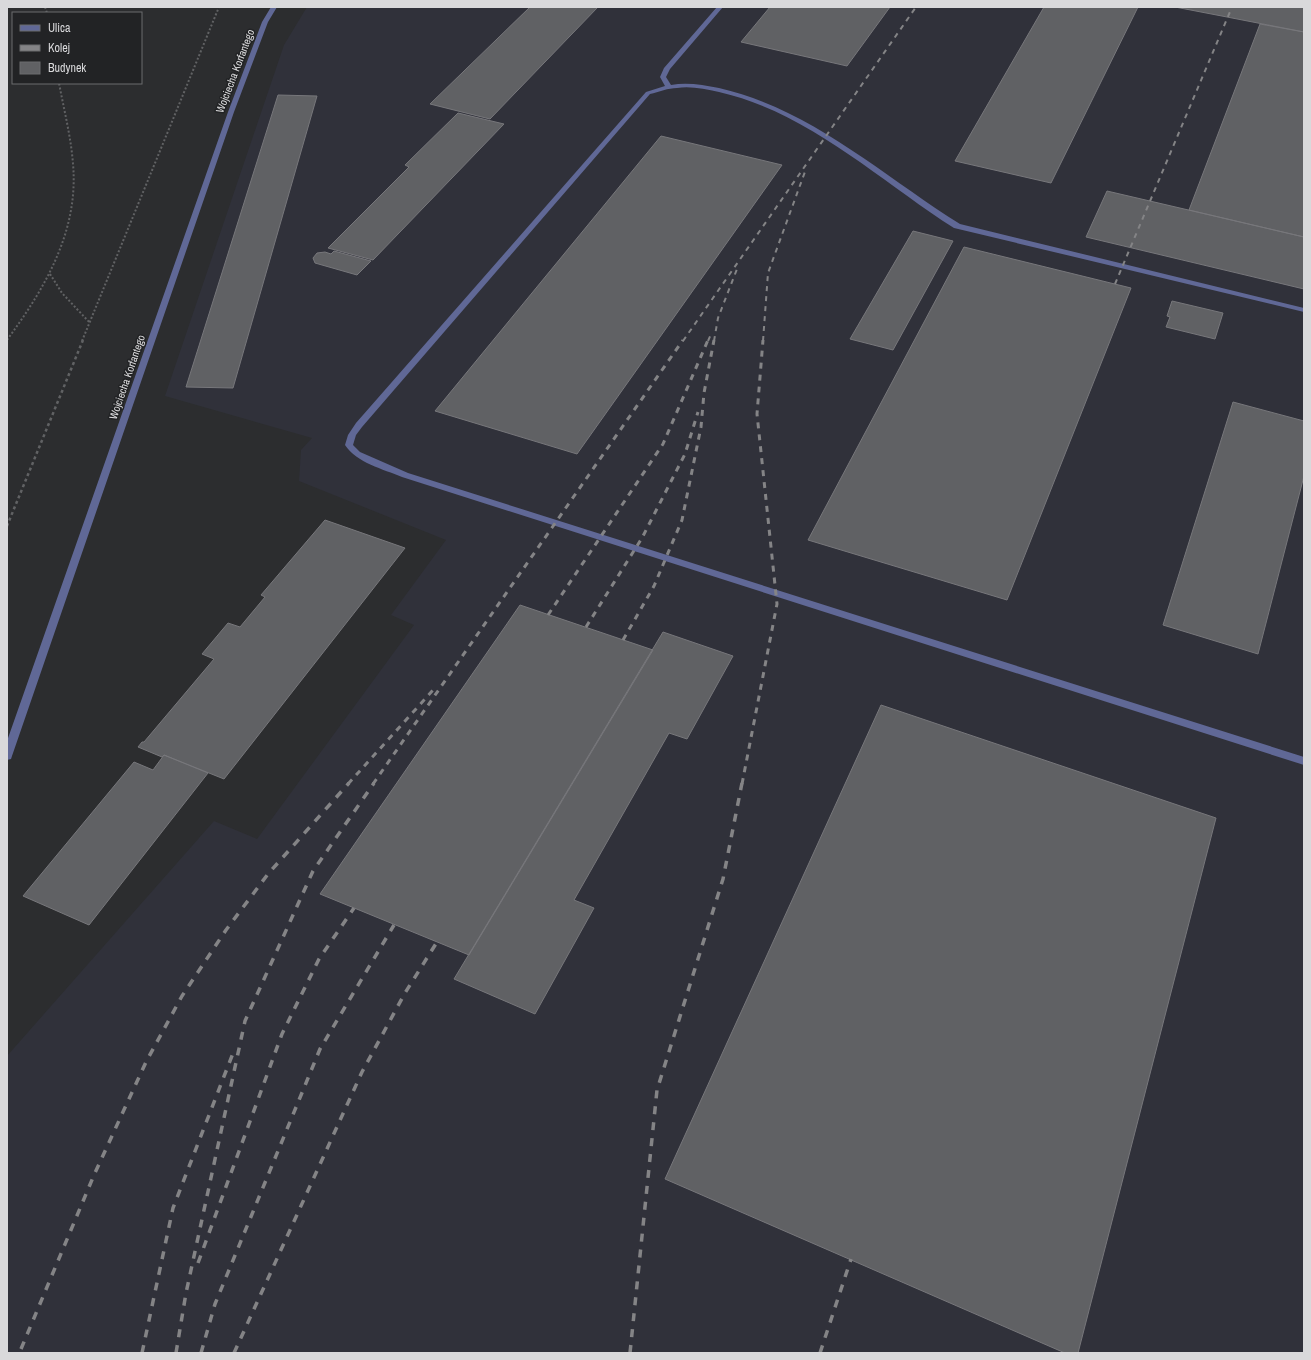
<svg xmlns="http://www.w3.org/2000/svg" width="1311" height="1360" font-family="'Archivo Narrow',sans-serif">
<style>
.built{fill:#30313a}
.building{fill:#606164;stroke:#77777b}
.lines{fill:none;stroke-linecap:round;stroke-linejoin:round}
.path-far1{stroke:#616264;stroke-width:2;stroke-dasharray:2 2;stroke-linecap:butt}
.path{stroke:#616264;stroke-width:2.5;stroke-dasharray:3 3;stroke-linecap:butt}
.minor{fill:#606896;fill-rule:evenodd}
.rail-far2{stroke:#848486;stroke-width:2;stroke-dasharray:5 5;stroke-linecap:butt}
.rail-far1{stroke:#848486;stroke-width:3;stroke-dasharray:6 6;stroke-linecap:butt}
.rail{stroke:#848486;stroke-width:3.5;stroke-dasharray:8 8;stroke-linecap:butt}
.labels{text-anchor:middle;stroke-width:3;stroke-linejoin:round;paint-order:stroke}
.street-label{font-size:11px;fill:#d9d9db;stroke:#222325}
</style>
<rect width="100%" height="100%" fill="#2c2d2f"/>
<path class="built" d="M307,7H1304V1353H7V1056L214,821L257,839L414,625L391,615L446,540L299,481L301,450L312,438L165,396L284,45Z"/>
<path class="building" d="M530,7H598L490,119L430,104Z
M770,7H890L847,66L741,42Z
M1044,7H1138L1051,183L955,161Z
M1175,7H1304V32L1227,17Z
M1260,24L1304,32V237L1189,210Z
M278,95L317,96L233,388L186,387Z
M458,113L504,124L373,260L328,248L409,167L405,165Z
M661,136L782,165L577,454L435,411Z
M1107,191L1304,237V289L1086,237Z
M913,231L953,241L893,350L850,339Z
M964,247L1131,288L1007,600L808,540Z
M334,251L371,261L357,275L315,263L313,258L317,253L325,252L331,254Z
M1172,301L1223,313L1215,339L1166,327L1170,317L1167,316Z
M1233,402L1304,421V476L1258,654L1163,625Z
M325,520L405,548L224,779L164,755L162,757L138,747L142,742H144L214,659L202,654L228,623L240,627L265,597L261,595Z
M520,605L653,650L469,955L320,894Z
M663,632L733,656L687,739L669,733L574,900L594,908L535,1014L454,979Z
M881,705L1216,818L1078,1353H1065L665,1179Z
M164,755L208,773L89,925L23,896L134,762L153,770Z"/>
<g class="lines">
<path class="path-far1" d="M45,7L47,13
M50,274L62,293L90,323
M7,340C45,288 79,231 73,164C71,137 64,110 59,83
M82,341L219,7"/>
<path class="path" d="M7,526L83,340"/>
<path class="minor" d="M271,7H277L268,22L234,112L12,756L11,759L7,760V741L228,112L262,22Z
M717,7H723L670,69L666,77L671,85C687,82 703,85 719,88C811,109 882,175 960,224L1304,308V312L954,228C879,180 808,112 719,92C705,89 691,86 677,88C668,88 659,92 650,94L362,427L356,435L353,445L360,452L408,473L1304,757V765L402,477C383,469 357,463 345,445L348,435L356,423L646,92L665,86L660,77L664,68Z"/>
<path class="rail-far2" d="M1115,284L1232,7
M683,341L916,7
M708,341L712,332
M714,341L718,318L737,269
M763,341L768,273L806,169"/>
<path class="rail-far1" d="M548,615L663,444L708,340
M586,627L642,538L685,454L698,412
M623,640L654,586L682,520L701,427L704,393L714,340
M348,784L434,689
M373,784L683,340
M742,784L777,604L757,414L763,340"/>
<path class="rail" d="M198,1263L282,1034L319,959L354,908
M21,1349L94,1175L146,1062L182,996L226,930L268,874L349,783
M142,1353L173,1208L235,1048
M176,1353L186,1293L245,1021L313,871L374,783
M201,1353L215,1304L320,1049L394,925
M234,1353L362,1072L405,993L437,942
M630,1353L657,1090L723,879L742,783
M820,1353L851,1259"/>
</g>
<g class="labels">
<g class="street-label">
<text transform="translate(235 71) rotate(-69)" y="4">Wojciecha Korfantego</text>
<text transform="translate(127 377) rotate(-71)" y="4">Wojciecha Korfantego</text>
</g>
</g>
<rect width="1311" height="1360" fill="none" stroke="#d9d9db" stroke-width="16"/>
<rect x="12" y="12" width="130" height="72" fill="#222325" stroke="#6b6c6e"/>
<rect x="20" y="25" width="20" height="6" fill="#606896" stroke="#6b6c6e"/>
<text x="48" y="32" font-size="12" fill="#d9d9db">Ulica</text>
<rect x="20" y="45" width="20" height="6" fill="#848486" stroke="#6b6c6e"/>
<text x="48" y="52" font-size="12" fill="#d9d9db">Kolej</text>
<rect x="20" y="62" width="20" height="12" fill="#606164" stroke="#6b6c6e"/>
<text x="48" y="72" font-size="12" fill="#d9d9db">Budynek</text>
</svg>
